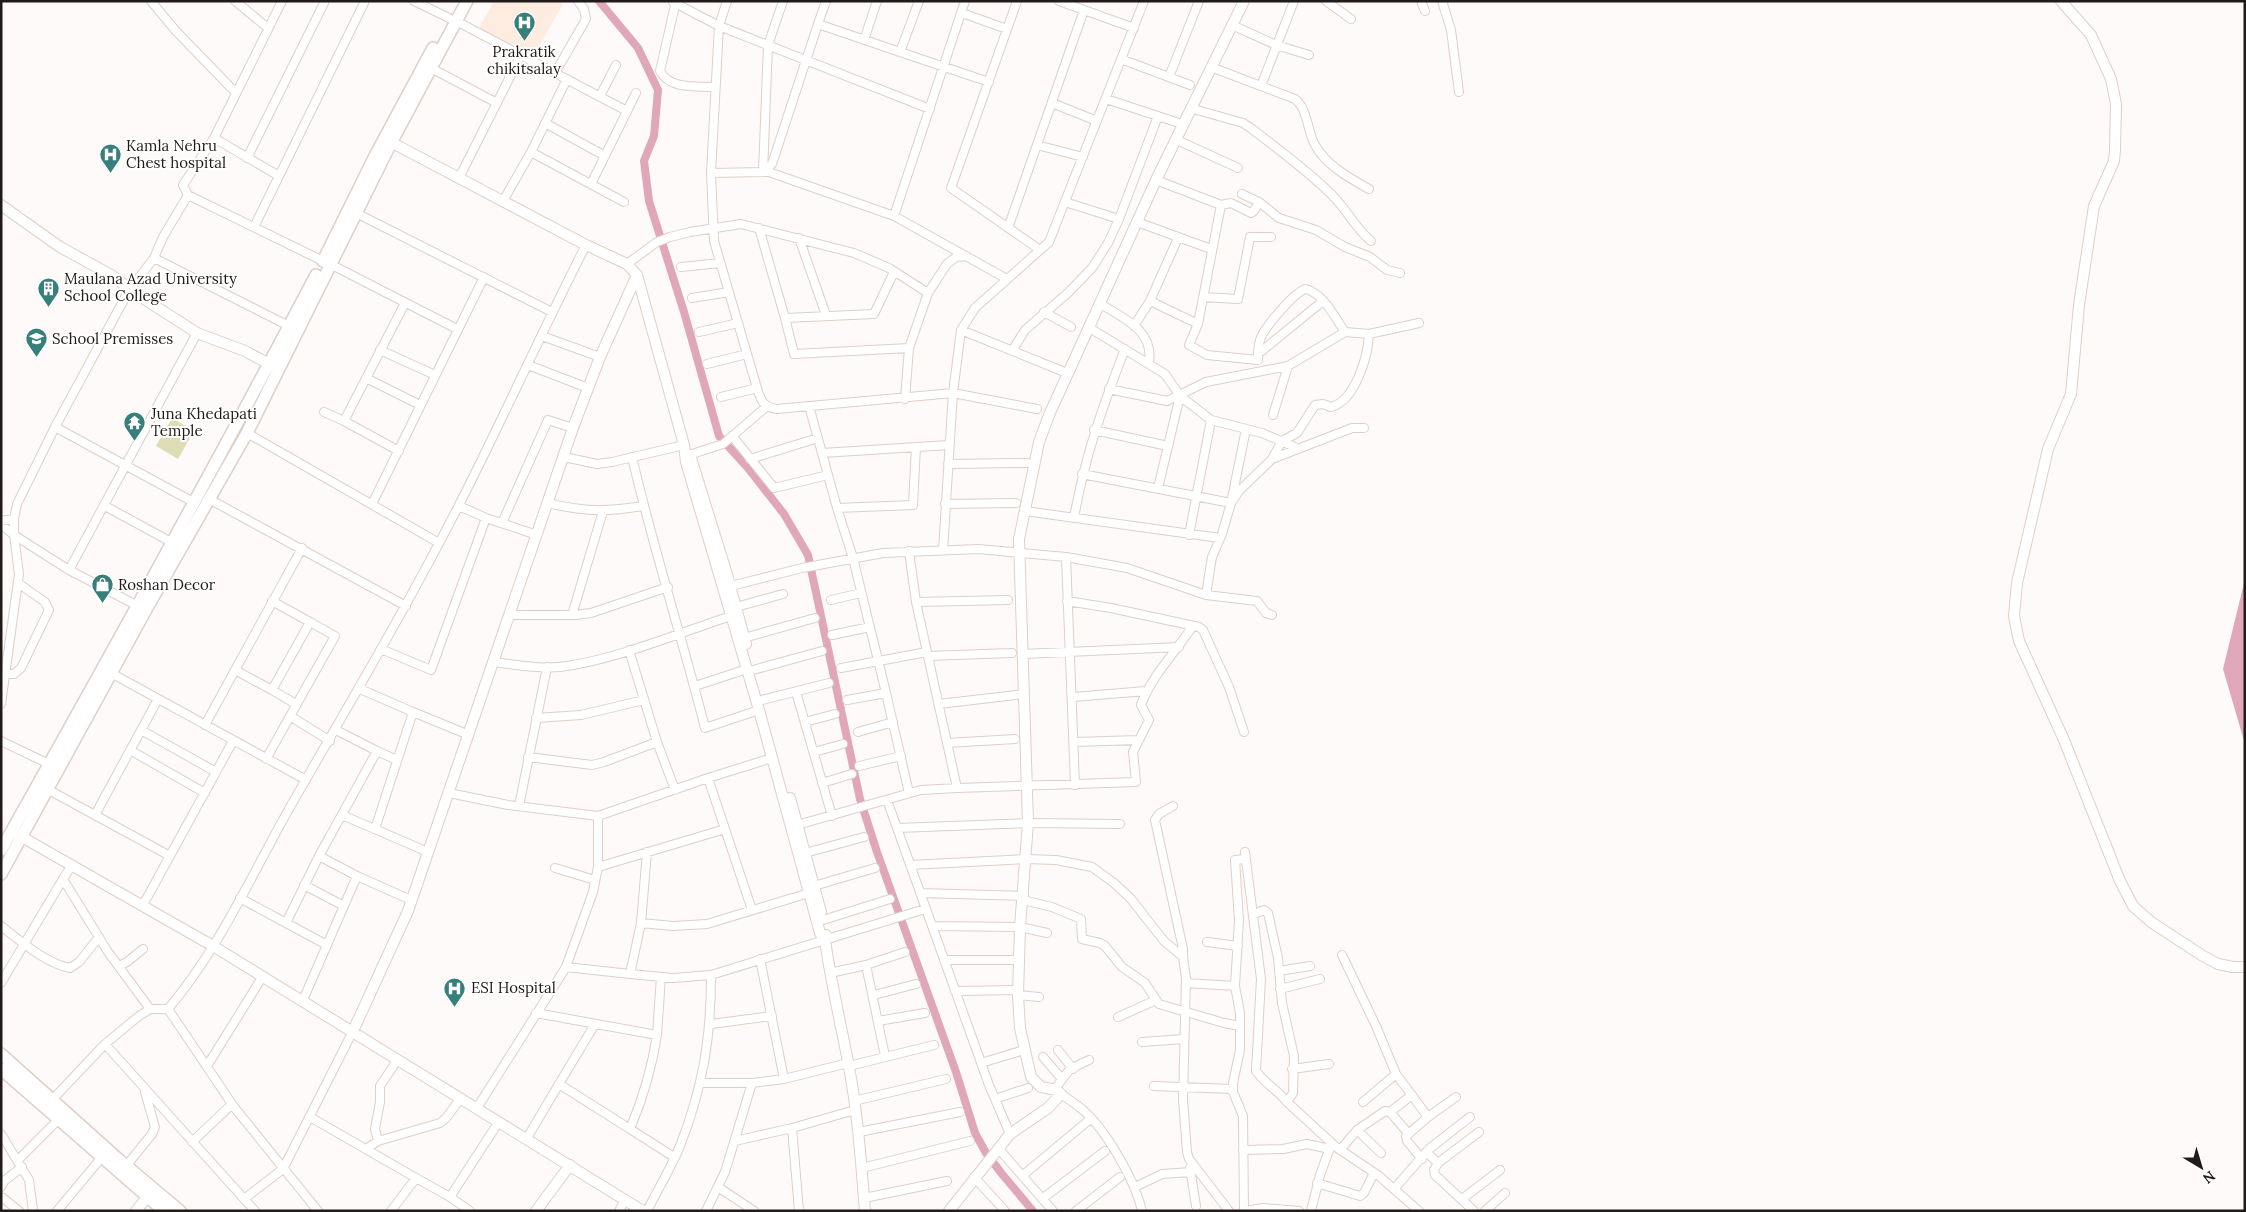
<svg xmlns="http://www.w3.org/2000/svg" width="2246" height="1212" font-family="Lora,serif">
<style>
.built{fill:#feece1}
.green{fill:#ddddb6}
.water{fill:#e0a6ba}
.lines{fill:none;stroke-linecap:round;stroke-linejoin:round}
.canal{stroke:#e0a6ba;stroke-width:8}
.minor-casing{stroke:#dfcfc7;stroke-width:10}
.tertiary-casing{stroke:#dfcfc7;stroke-width:12}
.secondary-casing{stroke:#dfcfc7;stroke-width:14}
.minor{stroke:#fff;stroke-width:8}
.tertiary{stroke:#fff;stroke-width:10}
.secondary{stroke:#fff;stroke-width:11}
.labels{text-anchor:middle;stroke-width:4;stroke-linejoin:round;paint-order:stroke}
.poi-label{font-size:15px;fill:#201b18;stroke:#fff;text-anchor:start}
</style>
<rect width="100%" height="100%" fill="#fefaf9"/>
<path class="built" d="M494,1H561L563,4L533,57L479,28Z"/>
<path class="green" d="M172,418L194,431L178,459L156,446Z"/>
<path class="water" d="M2245,579V744L2223,669Z"/>
<g class="lines">
<path class="canal" d="M599,1L638,48L658,90L654,136L644,161L649,201L684,312L719,436L748,468L784,514L808,555L860,799L877,852L956,1072L975,1133L986,1153L1002,1174L1033,1211"/>
<defs>
<path id="minor" d="M151,1L175,30L236,93
M235,1L268,28
M414,1L449,18
M676,1L660,71C670,90 697,86 715,87
M1017,1L951,188L1040,250
M1059,1L1134,28
M1326,1L1351,19
M1421,1L1425,11
M1442,1L1451,30L1459,92
M673,2L719,26L727,1
M962,13L1007,29
M456,21L627,111
M818,24L826,1
M1232,25L1276,45L1309,55
M864,40L877,1
M900,52L989,82
M1121,59L1190,85
M1211,67L1295,99C1308,109 1307,131 1315,145C1326,165 1349,178 1369,189
M431,68L497,103
M555,73L586,19L584,9L578,1
M1169,77L1199,1
M1261,86L1294,1
M600,96L616,65
M1106,99L1182,124
M1052,103L1097,121
M1190,108L1243,123L1252,129C1279,150 1307,170 1331,194C1346,208 1354,227 1371,241
M930,109L719,26L711,173L769,172L894,216L965,1
M545,123L605,156
M214,138L279,176
M1175,139L1238,168
M1037,145L1083,157
M531,152L567,79
M247,158L325,1
M763,172L772,164L818,24L900,52L919,1
M763,172L768,45L783,1
M711,173L714,241L757,388C761,401 763,407 777,409L953,393L961,330L1067,373
M459,178L521,55
M1156,180L1221,205L1231,203L1251,213L1254,211L1259,202
M591,184L636,93
M1242,194L1259,202L1279,218L1316,230L1345,247L1370,257L1387,270L1400,273
M188,195L323,261
M503,201L531,152L624,202
M1065,202L1119,219L1158,116
M1221,205L1198,324L1189,345L1207,355L1258,360C1258,354 1258,346 1260,340C1263,329 1295,291 1306,289C1324,294 1335,318 1345,332
M356,213L552,312
M894,216L1007,279
M1137,222L1211,249
M254,227L365,1
M759,228L785,318L874,314L894,272
M1008,228L1084,10
M799,238L826,315
M154,258L289,326
M330,264L457,329
M627,264L657,242L670,237L690,232L741,224L854,253L889,268L928,293
M681,267L720,263
M1203,297L1238,299L1250,237H1271
M692,298L729,292
M1150,301L1198,324
M1099,303C1123,318 1154,330 1149,362
M1044,312L1071,327
M785,318L794,354L909,348
M1134,326L1150,301L1178,238
M1088,327L1165,374L1180,396L1211,420L1262,433L1297,448
M961,330L975,308L1049,242L1144,1
M699,332L738,323
M1369,334L1419,323
M542,336L600,357
M380,350L435,375
M1012,351L1025,330L1069,292L1092,268L1108,243L1119,219
M1258,354L1323,301
M707,364L747,354
M528,365L588,388
M366,378L420,405
M721,397L757,388
M905,399L909,348L928,293L947,264L956,257L966,256
M809,406L822,453L949,445
M324,412L344,421
M1273,415L1288,366
M55,427L195,503
M1094,430L1168,446
M247,433L439,543
M733,437L774,488L828,475
M399,451L344,421L405,303
M822,453L837,508L913,505L916,447
M689,455L723,444L766,407
M564,457L597,464L612,462L684,445
M632,457C653,548 682,637 705,728L759,710
M750,459L818,438
M1272,459L1352,428H1364
M948,464L1027,463
M1082,474L1231,503L1239,491L1272,459L1282,441L1297,433L1315,405L1323,404L1331,407C1355,401 1368,357 1369,334L1345,332L1288,366L1206,382L1167,401L1109,389
M1158,488L1180,396
M209,499L406,606
M548,503C585,512 606,512 643,506
M372,504L484,277
M945,504L1016,503
M105,506L173,543
M837,508L853,558L886,693L847,700
M1025,511L1220,538
M486,518L537,535
M1074,518C1085,456 1102,408 1125,349
M14,519V535L69,570L197,333
M1,521L14,519L17,504L55,427L128,292L154,258L163,237L188,195L183,185L214,138L282,1
M502,523L548,420L573,428
M1,524L14,535L19,574L1,704
M1189,535L1211,420
M943,550L953,393L1037,409
M909,551L916,602L1008,600
M1066,557L1075,785
M69,570L136,605
M727,587L802,568L883,553L978,549L1066,557L1127,568L1206,595L1212,557L1222,534L1231,503L1246,429
M1206,595L1257,601L1266,613L1272,615
M831,600L861,593
M1067,601L1111,608L1199,627L1203,630L1229,687L1244,732
M916,602L957,788L1136,782L1133,752L1149,720L1141,705C1151,677 1176,651 1193,626
M736,607L783,594
M510,615H576L591,613L668,587
M572,615L603,511
M832,635L870,627
M744,638L815,618
M381,649L431,670L486,518L459,506
M629,650L657,742
M1023,654L1179,647
M928,656L1012,653
M494,662C518,665 543,670 567,666C620,658 679,633 731,616
M841,668L927,652
M235,670L272,690L310,622L272,601
M753,670L822,651
M111,673L306,780
M7,674H14L21,668L49,610L45,602L18,583
M695,686L747,669
M360,689L413,712L375,829
M272,690L296,704
M796,692L832,816
M886,693L909,793
M1073,697L1146,691
M762,700L829,683
M939,704L1025,694
M413,712L469,735
M290,716L330,741
M536,718L581,715L644,700
M805,722L835,714
M205,725L302,548
M141,730L216,772
M858,732L893,722
M1,741L49,764
M1074,742L1139,740
M947,743L1015,739
M130,750L205,793
M377,751L397,760
M814,752L843,744
M528,757L592,765L604,762L657,742L675,790
M266,759L335,636L310,622
M859,766L901,756
M708,778L772,758
M822,783L852,774
M47,789L170,856
M449,793L508,805L598,816L708,778L752,910
M887,800L989,1085L1010,1134
M519,806L547,667
M1173,806L1159,814L1155,820L1183,949V957
M95,815L158,699
M342,815L428,852
M797,825L921,790L957,788
M897,828L1028,823L1120,824
M1245,852L1261,979L1256,1071C1265,1084 1278,1090 1287,1102L1336,1147L1379,1176L1419,1211
M805,853L864,837
M72,865L63,879L108,952L150,1009
M910,865L1026,859L1056,860L1092,867L1114,883L1131,899L1164,941L1183,957L1186,979L1183,1100L1187,1152L1189,1159L1229,1211
M598,867L725,829
M555,868L595,880
M357,876L411,900
M304,885L344,906
M814,886L875,868
M920,893L1024,896
M240,898L286,923L319,856
M1023,900L1052,907L1081,919L1082,939L1100,943L1105,946L1122,967L1145,983L1159,1004L1224,1023L1240,1026
M143,905L233,741
M1254,914L1264,910L1268,913L1278,958L1282,1003L1294,1056L1293,1093L1287,1102
M823,920L890,899
M286,923L327,945
M641,923L647,852
M1,926C22,942 45,963 70,968L79,962L99,937
M932,926L1020,927L1047,933
M1207,942L1238,946
M1342,955L1376,1026L1396,1074L1428,1117L1406,1136L1407,1141L1422,1159
M760,959L784,1079
M944,960H1019
M866,965L885,1056
M119,966L127,962L143,949
M566,967L593,892L598,867V816
M1279,971L1310,966
M830,973L866,965L905,952
M711,975L673,978L630,974L641,923L673,926L707,924L809,893
M1,983L63,879
M1186,983L1235,986
M1280,989L1320,979
M955,991L1018,990
M874,995L916,984
M1018,995L1039,997
M303,1000L357,876L319,856L377,751L336,730
M536,1013L657,1035C652,1068 643,1098 630,1129L674,1157
M1118,1017L1156,1000
M878,1021L925,1013
M711,1024L772,1016
M657,1035L661,977
M1142,1042L1184,1039
M105,1044L255,1211
M1058,1050L1073,1069
M1043,1057L1062,1079
M981,1063L1024,1050
M207,1066L263,976
M849,1066L934,1045
M1292,1069L1329,1064
M700,1083H752L784,1079L848,1063
M559,1084L595,1024
M1154,1086L1233,1089
M1054,1090L1070,1069L1089,1060
M1061,1094C1068,1099 1076,1104 1083,1110C1107,1131 1135,1181 1142,1211
M995,1099L1028,1088
M52,1100L105,1044L139,1016L150,1009H168
M854,1101L946,1079
M1363,1102L1396,1074
M477,1108L566,967L630,974
M1390,1112L1412,1095
M310,1117L416,1178
M1428,1117L1456,1097
M1357,1130L1381,1153
M859,1132L960,1112
M1,1134L29,1180L33,1211
M527,1138L559,1084L630,1129
M378,1141L375,1129L380,1102V1086L398,1059
M735,1141L792,1128
M192,1142L232,1104
M998,1148L1053,1211
M366,1149L378,1141L440,1123L446,1118L461,1098
M1243,1150L1283,1149L1307,1144L1330,1149
M1340,1150L1357,1130L1385,1111L1390,1112L1408,1133
M1426,1152L1438,1163L1434,1170L1435,1175L1474,1211
M18,1160L58,1120
M1438,1163L1479,1132
M126,1166L152,1134L155,1127L145,1092
M862,1168L970,1141
M1190,1168L1196,1206
M1022,1176L1088,1121
M974,1177L1005,1211
M1317,1183L1360,1196L1364,1193L1374,1173
M1,1187L4,1181L22,1167
M718,1187L754,1211
M1135,1187L1162,1174L1191,1172
M1394,1189L1429,1149L1470,1117
M864,1198L947,1181
M244,1199L283,1169L353,1031
M1042,1199L1105,1151
M1462,1199L1500,1170
M1,1200L3,1198L19,1211
M57,1211L102,1157
M318,1211L234,1107L168,1009C224,943 257,862 301,788C355,694 410,601 459,505C503,419 542,331 586,245
M391,1211L416,1178L450,1197
M470,1211L450,1197L498,1123
M619,1211L625,1200
M647,1211C658,1189 671,1168 680,1146C703,1087 711,1038 711,975L925,909
M706,1211L725,1172L752,1083
M799,1211L792,1128L855,1110
M1076,1211L1120,1177
M1244,1211L1243,1116L1233,1092V1083L1240,1050V1013L1235,986L1239,920L1235,860L1246,859
M1245,1211L1263,1208L1299,1211
M1311,1211L1320,1175L1331,1145
M1485,1211L1505,1193"/>
<path id="tertiary" d="M2061,1L2091,35L2111,79L2116,104L2115,150L2114,161L2094,206L2079,305L2071,394L2048,449L2017,583L2014,616L2019,641L2064,740L2120,881L2133,906L2151,922L2203,956L2218,964L2233,967H2245
M385,139L586,245L627,264L637,275L684,445L686,462L759,710L820,933L825,940
M1,205L60,247L113,276L135,293L197,333L245,351L275,367
M690,455L726,571L746,644
M790,798L821,912
M15,833L213,946L643,1211
M826,935L825,940C831,983 841,1025 849,1067C858,1115 861,1163 865,1211
M353,1031L408,911L574,425L600,357L637,275
M136,1211L153,1190
M536,1211L570,1165
M949,1211L1010,1134L1048,1108L1061,1094L1057,1090L1041,1087L1031,1077L1020,1028L1018,995L1020,927L1028,823L1019,539L1039,442L1049,415L1156,180L1244,1"/>
<path id="secondary" d="M323,261L376,154L433,48
M1,850C108,660 214,469 316,275
M1,874L148,606L247,433L391,143L467,1
M1,1054L117,1158L180,1211
M1,1069L164,1211"/>
</defs>
<use href="#minor" class="minor-casing"/>
<use href="#tertiary" class="tertiary-casing"/>
<use href="#secondary" class="secondary-casing"/>
<use href="#minor" class="minor"/>
<use href="#tertiary" class="tertiary"/>
<use href="#secondary" class="secondary"/>
</g>
<defs>
<symbol id="hospital-pin" viewBox="-11 -11 22 30"><path d="M0 17L-7.5 6A9.5 9.5 0 1 1 7.5 6Z" fill="#377f7b" stroke="#fff"/><path d="M-5-5h3v3.5h4V-5h3V5h-3V1.5h-4V5h-3Z" fill="#fff"/></symbol>
<symbol id="building-pin" viewBox="-11 -11 22 30"><path d="M0 17L-7.5 6A9.5 9.5 0 1 1 7.5 6Z" fill="#377f7b" stroke="#fff"/><path d="M-4-6H4V6H1V3H-1V6H-4ZM-2.5-4.3h1.7v1.8h-1.7ZM.8-4.3h1.7v1.8H.8ZM-2.5-1h1.7V.8h-1.7ZM.8-1h1.7V.8H.8Z" fill="#fff"/></symbol>
<symbol id="school-pin" viewBox="-11 -11 22 30"><path d="M0 17L-7.5 6A9.5 9.5 0 1 1 7.5 6Z" fill="#377f7b" stroke="#fff"/><path d="M0-5L7-2L0 1L-7-2ZM-4 1L0 2.5L4 1V4Q0 6-4 4Z" fill="#fff"/></symbol>
<symbol id="temple-pin" viewBox="-11 -11 22 30"><path d="M0 17L-7.5 6A9.5 9.5 0 1 1 7.5 6Z" fill="#377f7b" stroke="#fff"/><path d="M0-6L5-2H3V0L6.5 2.5H4V6H1.5V3h-3V6H-4V2.5H-6.5L-3 0V-2H-5Z" fill="#fff"/></symbol>
<symbol id="shop-pin" viewBox="-11 -11 22 30"><path d="M0 17L-7.5 6A9.5 9.5 0 1 1 7.5 6Z" fill="#377f7b" stroke="#fff"/><path d="M-5-2.5h2.3a2.7 3.5 0 0 1 5.4 0H5L5.5 6h-11ZM-1.5-2.5h3a1.5 2.3 0 0 0-3 0Z" fill="#fff"/></symbol>
</defs>
<g fill-rule="evenodd">
<use href="#hospital-pin" x="512" y="10" width="25" height="34"/>
<use href="#hospital-pin" x="98" y="142" width="25" height="34"/>
<use href="#building-pin" x="36" y="276" width="25" height="34"/>
<use href="#school-pin" x="24" y="326" width="25" height="34"/>
<use href="#temple-pin" x="122" y="410" width="25" height="34"/>
<use href="#shop-pin" x="90" y="572" width="25" height="34"/>
<use href="#hospital-pin" x="442" y="976" width="25" height="34"/>
</g>
<g class="labels">
<g class="poi-label">
<text x="524" y="57" text-anchor="middle">Prakratik<tspan x="524" dy="17">chikitsalay</tspan></text>
<text x="126" y="151">Kamla Nehru<tspan x="126" dy="17">Chest hospital</tspan></text>
<text x="64" y="284">Maulana Azad University<tspan x="64" dy="17">School College</tspan></text>
<text x="52" y="344">School Premisses</text>
<text x="151" y="419">Juna Khedapati<tspan x="151" dy="17">Temple</tspan></text>
<text x="118" y="590">Roshan Decor</text>
<text x="471" y="993">ESI Hospital</text>
</g>
</g>
<rect width="2246" height="1212" fill="none" stroke="#201b18" stroke-width="5"/>
<g transform="translate(2201 1167) rotate(142)" stroke="#ffffff" stroke-width="4" paint-order="stroke">
<path d="M0-4L9 19L0 12L-9 19Z" fill="#201b18"/>
<text y="-8" font-size="14" font-weight="bold" text-anchor="middle" fill="#201b18">N</text>
</g>
</svg>
